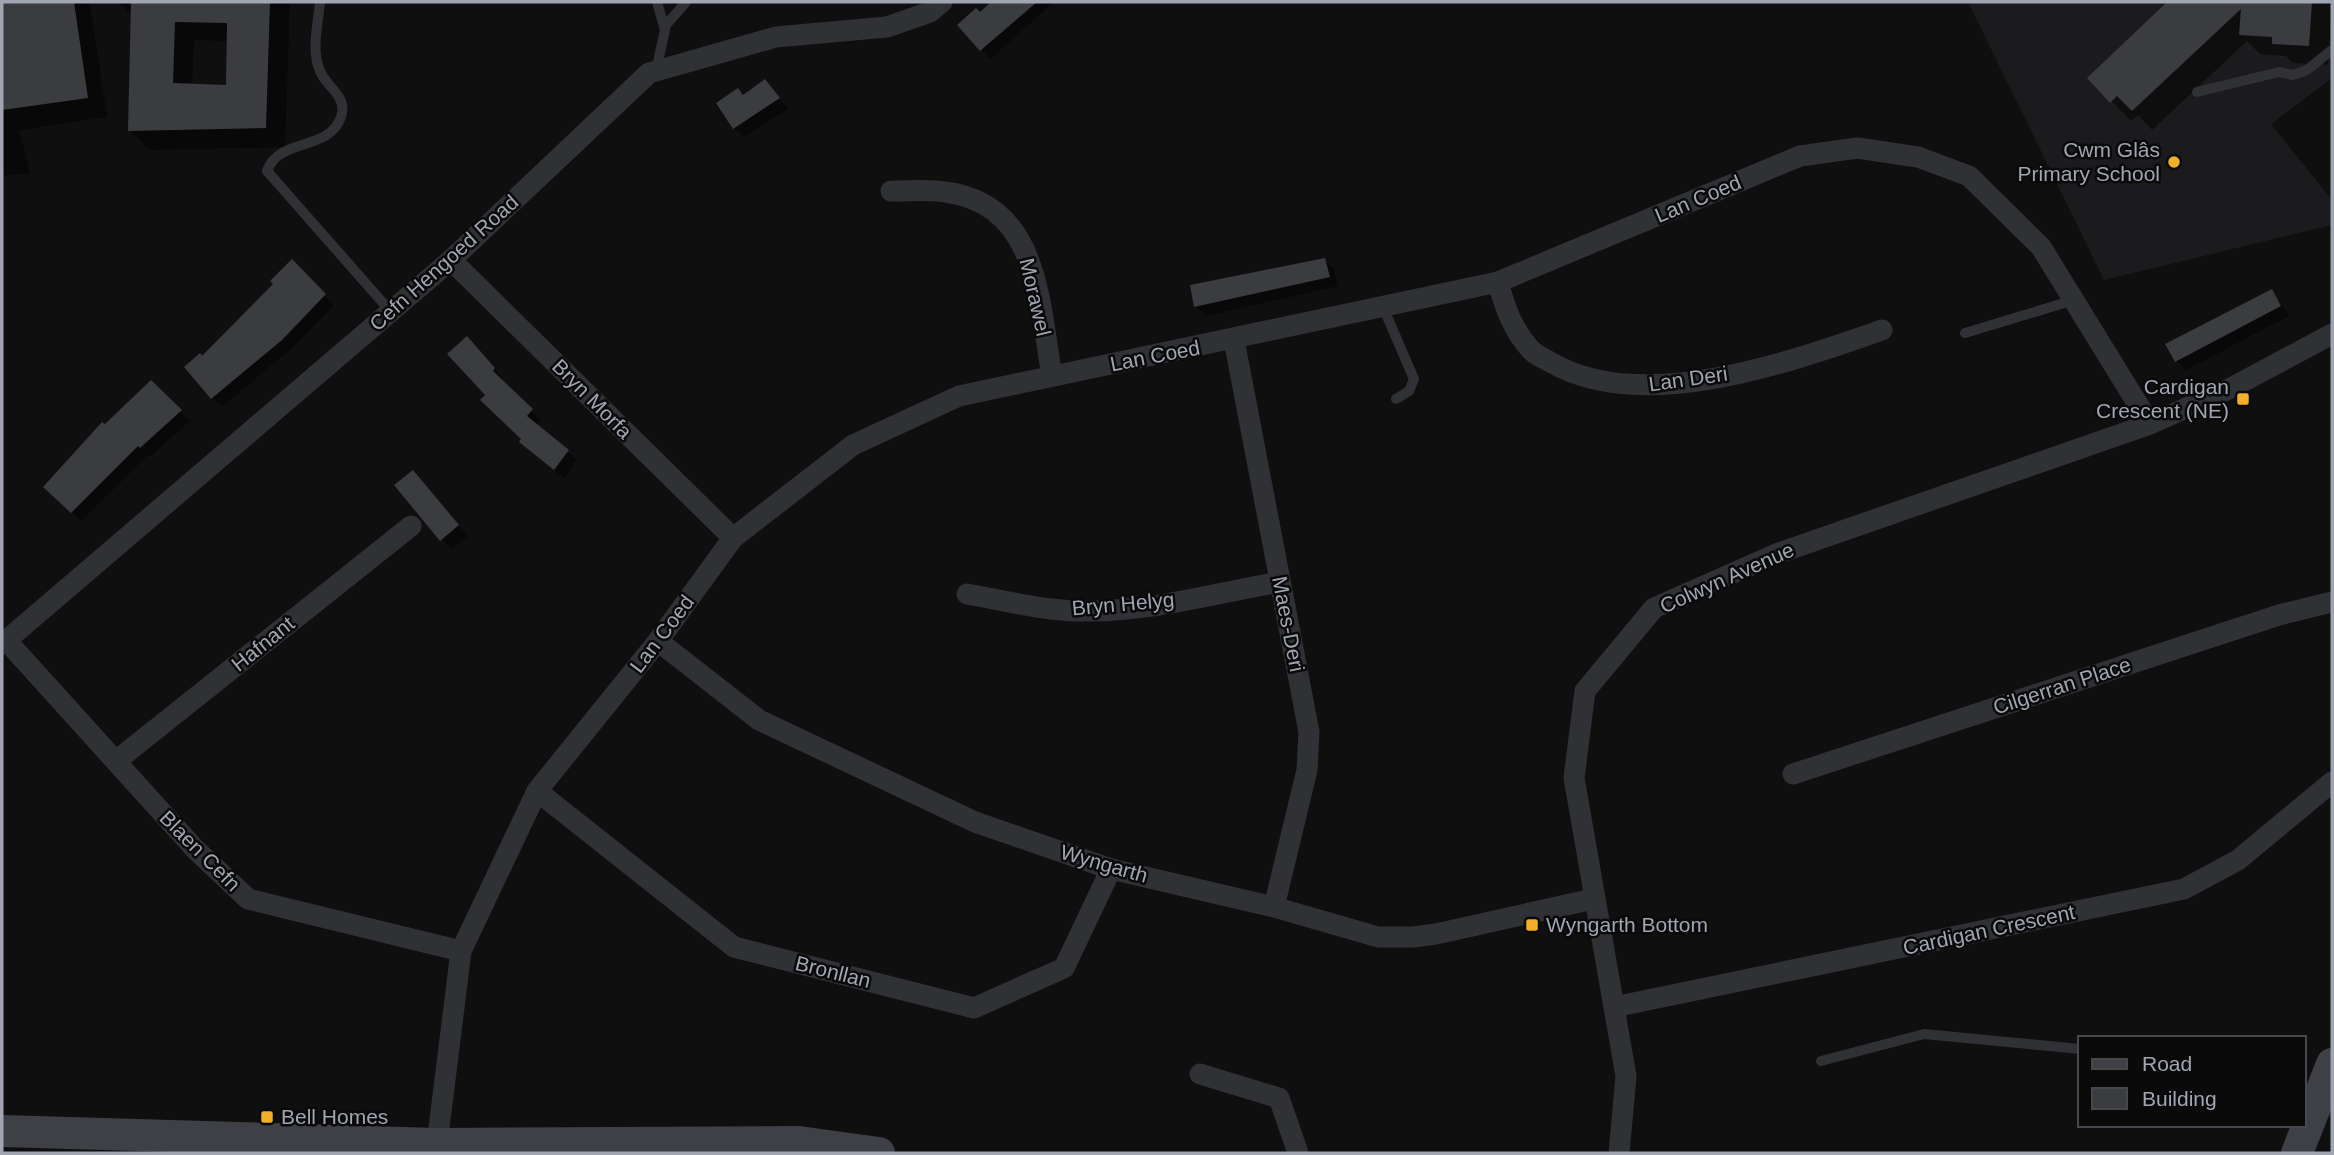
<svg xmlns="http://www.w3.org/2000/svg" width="2334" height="1155" font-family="Arial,sans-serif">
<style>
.built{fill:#1b1b1d}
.shadow{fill:#0007;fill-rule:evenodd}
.building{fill:#3b3c40;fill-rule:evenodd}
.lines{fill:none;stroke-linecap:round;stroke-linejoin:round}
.lane{stroke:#303135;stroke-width:10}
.street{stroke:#303135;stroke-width:21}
.secondary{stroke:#3e4045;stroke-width:32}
.poi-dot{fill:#f1b027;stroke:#0a0a0b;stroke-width:2.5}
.labels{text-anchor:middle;stroke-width:5;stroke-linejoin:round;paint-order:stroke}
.poi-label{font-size:21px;fill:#a0a5b1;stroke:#0a0a0b;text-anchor:end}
.street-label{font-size:21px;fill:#a0a5b1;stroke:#0a0a0b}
</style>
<rect width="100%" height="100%" fill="#0f0f10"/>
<path class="built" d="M1968,2H2332V78L2271,124L2332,200V225L2104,280Z"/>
<path class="shadow" d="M2,2H90L107,117L19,130L30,173L2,176Z
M120,2H290L285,147L149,150L130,130L132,16ZM194,40L229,41L228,87L192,85Z
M992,2H1054L990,59L981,49L980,14Z
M2170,2H2219L2233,16L2234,2H2332L2328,65L2293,63L2286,56L2260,54L2247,41L2152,130L2138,115L2131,121L2089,78Z
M764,81L788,109L744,137L734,128L744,96Z
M1325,260L1334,269L1338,286L1206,316L1196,306Z
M292,261L334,305L291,349L222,407L212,398L202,358L275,284Z
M2272,291L2289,316L2186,370L2176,361Z
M476,348L503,379L501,381L541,420L536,425L577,460L564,478L521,442L523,439L487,395Z
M151,383L190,421L151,456L149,454L81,521L55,497L105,427Z
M413,472L468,536L451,549L442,539Z"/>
<path class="building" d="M2,2H74L88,98L2,110Z
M131,2H270L266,128L128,131ZM175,22L227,23L226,85L173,83Z
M991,2H1037L980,51L957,25L976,8L980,12Z
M2167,2H2312L2309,46L2272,44V37L2239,35L2241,9L2132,111L2117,96L2110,103L2087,78Z
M765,79L780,98L733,129L716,103L738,88L743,95Z
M1325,258L1330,277L1194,307L1190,285Z
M292,259L326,294L282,340L211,399L184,367L200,353L202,356L273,284L270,281Z
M2272,289L2281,306L2175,362L2165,344Z
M467,336L495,368L493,371L533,409L527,416L569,450L554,470L519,442L521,439L480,400L485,395L447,354Z
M151,380L182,410L140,448L138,446L71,513L43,487L102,422L105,424Z
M413,470L459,525L440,541L394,485Z"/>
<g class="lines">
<path class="lane" d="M320,2C318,23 311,51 320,71C327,88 348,96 341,117C329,152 279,137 267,171L391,312
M657,2L665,30
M656,71L666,25L686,2
M2197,92L2279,72L2293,75L2307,70L2332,50
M1383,307L1414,379L1409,391L1396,399
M1965,333L2074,300
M1821,1061L1924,1034L2080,1049"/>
<path class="street" d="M891,191C908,191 928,189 945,192C1039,204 1039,302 1052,376
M451,260L733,538
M1498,282C1505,307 1512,329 1530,349C1535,355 1545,359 1552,363C1643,415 1790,362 1882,330
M1234,340L1309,732L1307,770L1274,907
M967,594C1007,601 1048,612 1089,611C1152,611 1217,593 1280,582
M6,640L195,849L248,899L461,951
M658,641L759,720L975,822L1111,869L1274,907L1378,937H1413L1436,934L1593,899
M2,644L451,260L649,73L776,37L887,27L930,12L942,2
M116,761L411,526
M1793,774L2279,615L2332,602
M537,791L734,947L974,1008L1064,968L1111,869
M1614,1007L2184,889L2238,860L2332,782
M1200,1074L1279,1098L1298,1153
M437,1144L461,951L537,791L658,641L733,538L853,445L959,396L1498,282L1800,156L1857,148L1918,157L1969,176L2041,247L2150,424
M1619,1153L1626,1076L1574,778L1585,691L1654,608L1776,554L2150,424L2231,388L2332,334"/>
<path class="secondary" d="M2,1131L437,1144L799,1142L879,1153
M2297,1153L2332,1064"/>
</g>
<g class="poi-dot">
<circle cx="2174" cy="162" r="7"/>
<rect x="2236" y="392" width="14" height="14" rx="3.5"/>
<rect x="1525" y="918" width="14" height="14" rx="3.5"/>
<rect x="260" y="1110" width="14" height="14" rx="3.5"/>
</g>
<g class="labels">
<g class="poi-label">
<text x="2160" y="157">Cwm Glâs<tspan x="2160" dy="24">Primary School</tspan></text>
<text x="2229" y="394">Cardigan<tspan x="2229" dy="24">Crescent (NE)</tspan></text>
<text x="1546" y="932" text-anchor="start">Wyngarth Bottom</text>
<text x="281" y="1124" text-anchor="start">Bell Homes</text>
</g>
<g class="street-label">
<text transform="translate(1698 199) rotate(-23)" y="7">Lan Coed</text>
<text transform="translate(444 263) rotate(-42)" y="7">Cefn Hengoed Road</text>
<text transform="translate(1035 297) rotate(77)" y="7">Morawel</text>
<text transform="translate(1155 356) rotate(-11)" y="7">Lan Coed</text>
<text transform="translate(1688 379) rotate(-8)" y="7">Lan Deri</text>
<text transform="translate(592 399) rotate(45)" y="7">Bryn Morfa</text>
<text transform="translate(1727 578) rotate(-24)" y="7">Colwyn Avenue</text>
<text transform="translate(1123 604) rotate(-5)" y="7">Bryn Helyg</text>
<text transform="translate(1288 624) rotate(79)" y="7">Maes-Deri</text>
<text transform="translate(662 634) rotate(-53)" y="7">Lan Coed</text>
<text transform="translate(263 644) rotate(-39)" y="7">Hafnant</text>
<text transform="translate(2062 686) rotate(-18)" y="7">Cilgerran Place</text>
<text transform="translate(200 851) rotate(45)" y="7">Blaen Cefn</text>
<text transform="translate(1104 864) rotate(16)" y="7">Wyngarth</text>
<text transform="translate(1989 930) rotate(-12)" y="7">Cardigan Crescent</text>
<text transform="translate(833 972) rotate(14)" y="7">Bronllan</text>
</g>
</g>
<rect width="2334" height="1155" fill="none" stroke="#a0a5b1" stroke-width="7"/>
<rect x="2078" y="1036" width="228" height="91" fill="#0a0a0b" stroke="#46484d" stroke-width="2"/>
<rect x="2092" y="1059" width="35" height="10" fill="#3e4045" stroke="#46484d" stroke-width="2"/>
<text x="2142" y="1071" font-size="21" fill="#a0a5b1">Road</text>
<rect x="2092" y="1088" width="35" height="21" fill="#3b3c40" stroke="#46484d" stroke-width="2"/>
<text x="2142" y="1106" font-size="21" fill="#a0a5b1">Building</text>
</svg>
